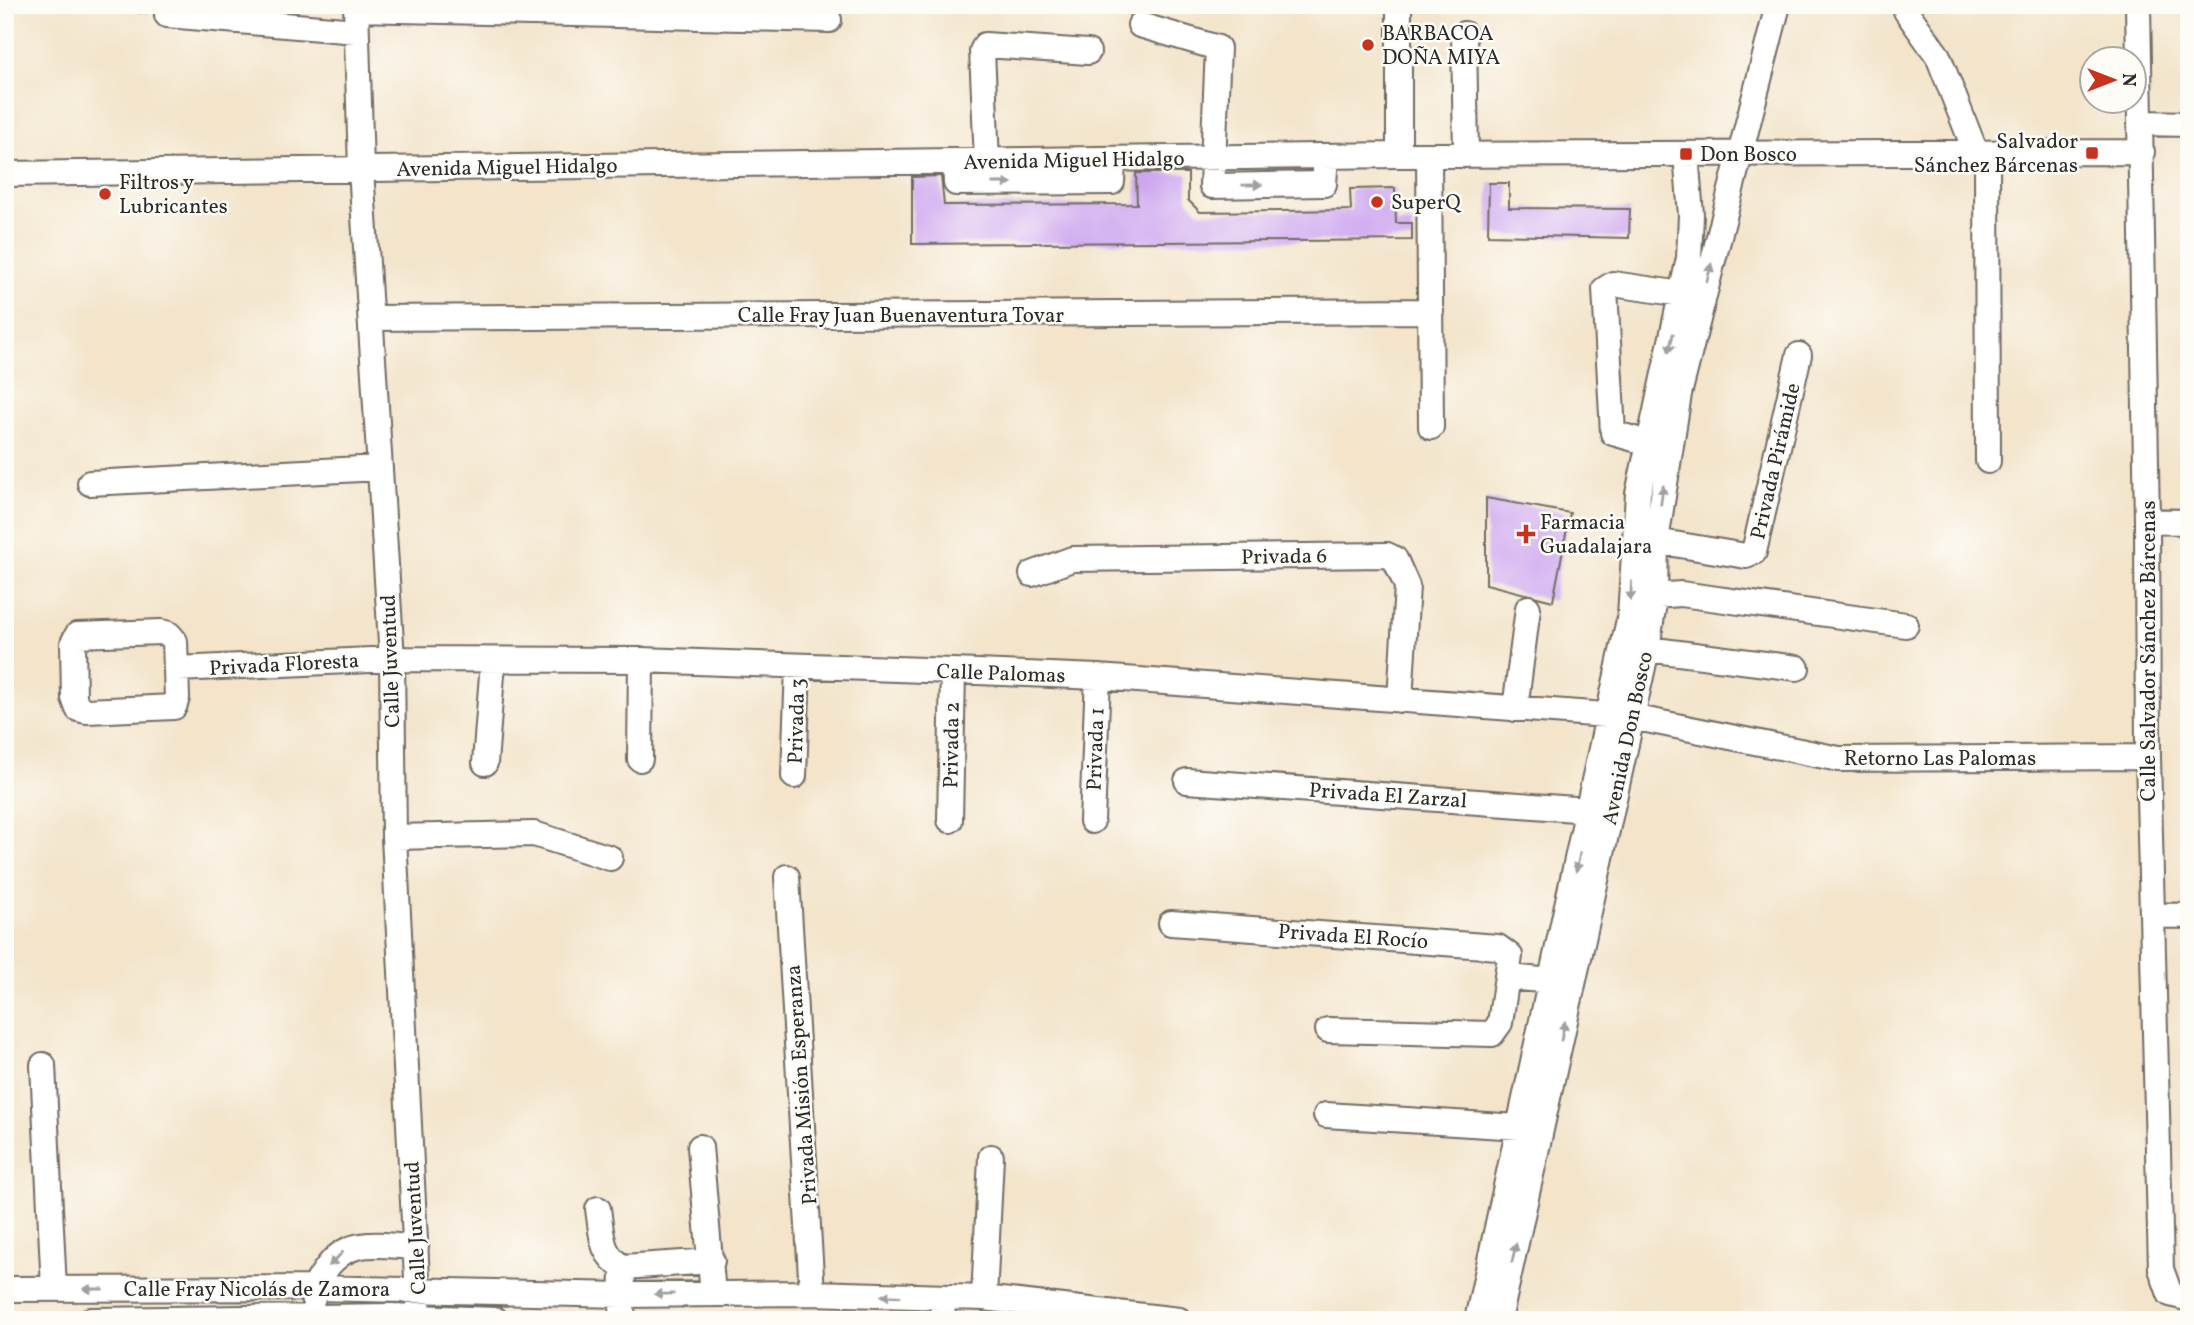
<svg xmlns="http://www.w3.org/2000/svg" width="2194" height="1325" font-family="Vollkorn,serif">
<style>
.building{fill:#cda6f0}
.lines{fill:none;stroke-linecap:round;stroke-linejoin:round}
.minor-casing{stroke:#716c63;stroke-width:28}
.path{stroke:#716c63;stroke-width:3.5;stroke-dasharray:2 5;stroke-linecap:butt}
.minor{stroke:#fff;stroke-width:24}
.oneway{fill:#a0a0a0}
.poi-dot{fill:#c8321e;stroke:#fdfcf7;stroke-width:2.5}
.labels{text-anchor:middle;stroke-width:5;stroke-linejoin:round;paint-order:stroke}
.poi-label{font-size:21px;fill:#2b2b2b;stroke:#fdfcf7;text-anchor:start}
.street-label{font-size:21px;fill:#2b2b2b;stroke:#fdfcf7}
</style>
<rect width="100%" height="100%" fill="#fdfcf7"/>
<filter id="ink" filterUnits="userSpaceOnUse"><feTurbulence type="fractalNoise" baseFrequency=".0143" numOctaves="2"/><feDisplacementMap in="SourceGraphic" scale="14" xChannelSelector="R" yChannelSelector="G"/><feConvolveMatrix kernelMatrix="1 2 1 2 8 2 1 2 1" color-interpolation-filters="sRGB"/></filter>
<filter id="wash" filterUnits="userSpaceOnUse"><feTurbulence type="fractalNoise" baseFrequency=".00686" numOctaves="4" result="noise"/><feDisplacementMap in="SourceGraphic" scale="28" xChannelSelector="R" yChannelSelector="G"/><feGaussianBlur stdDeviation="1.57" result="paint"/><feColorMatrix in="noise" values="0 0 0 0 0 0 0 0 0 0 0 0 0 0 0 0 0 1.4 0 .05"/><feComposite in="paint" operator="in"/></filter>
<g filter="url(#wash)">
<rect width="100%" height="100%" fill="#f3e4ca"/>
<g id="blocks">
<path class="building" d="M1136,173H1188V200L1200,212L1351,210L1350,189L1395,188L1396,223H1412V240L912,244V177L941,176L944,205L1137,204Z
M1489,183H1509V208L1630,209L1629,238L1488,235Z
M1486,498L1570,513L1553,601L1486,584Z"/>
</g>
</g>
<g filter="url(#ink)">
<use href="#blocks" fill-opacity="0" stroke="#716c63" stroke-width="2"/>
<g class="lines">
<defs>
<path id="minor" d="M356,5L361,169L392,659L394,837L419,1317
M1399,5V155
M1907,5L1906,11L1938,56L1976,153
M2138,5L2147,521L2148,757L2161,1269L2170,1294L2189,1299
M356,9L829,20
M167,15L356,31
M1140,25L1218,48L1212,186L1324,184L1326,156
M1464,34L1466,155
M2142,123L2189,124
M1987,153L1988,461
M1429,155L1431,427
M955,161L956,183L1112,182L1113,159
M987,161L982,51L985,45L1088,52
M5,174L1399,155L2142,152
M371,318L1431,311
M1648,443L1613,433L1605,289L1613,284L1682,294
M90,483L380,468
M2147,521L2189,522
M1656,541L1746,556L1754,552L1799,355
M1032,574L1072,559L1387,555L1395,559L1407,586L1400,700
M1655,596L1681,594L1906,625
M161,632L169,634L175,641L177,698L174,707L87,711L78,709L74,698L73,643L77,635Z
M1647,649L1797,668
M177,669L392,659L641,660L953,671L1098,677L1632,717L1839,759L2148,757
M1515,709L1528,608
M640,759L641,660
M485,763L493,662
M794,776L798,666
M1187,781L1589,810
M950,820L953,671
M1092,821L1098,677
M394,837L534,834L610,858
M787,877L812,1293
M2153,915L2189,916
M1171,923L1498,947L1510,956L1500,1023L1492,1034L1328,1030
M1509,977L1551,981
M43,1065L54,1289
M1326,1115L1519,1127
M700,1147L713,1294
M598,1209C602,1233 600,1255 623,1267
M5,1289L314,1288L623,1295L812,1293L984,1298L1179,1320
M942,1297L943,1320
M313,1298C314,1286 319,1279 326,1269C349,1236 380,1246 416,1247
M984,1298L991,1157
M91,1320L391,1316L496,1320
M622,1320L623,1267L712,1261
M1477,1320L1630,615L1638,494L1689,258L1691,215L1686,154
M1499,1320L1647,649L1655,596L1656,541L1679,394L1778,5"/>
</defs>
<use href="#minor" class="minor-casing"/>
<path class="path" d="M77,5L147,13"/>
<use href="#minor" class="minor"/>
</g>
<defs><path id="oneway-solid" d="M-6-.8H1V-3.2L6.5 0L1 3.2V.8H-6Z" transform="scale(1.75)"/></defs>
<g class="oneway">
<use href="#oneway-solid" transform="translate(1002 183)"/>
<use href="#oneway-solid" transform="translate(1252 185) rotate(-1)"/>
<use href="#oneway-solid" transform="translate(1709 273) rotate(-76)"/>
<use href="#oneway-solid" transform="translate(1671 343) rotate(103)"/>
<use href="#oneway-solid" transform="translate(1662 495) rotate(-82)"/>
<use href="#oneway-solid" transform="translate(1631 591) rotate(93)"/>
<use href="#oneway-solid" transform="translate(1578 862) rotate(103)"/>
<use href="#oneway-solid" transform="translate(1563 1031) rotate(-78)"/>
<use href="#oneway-solid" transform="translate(1514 1253) rotate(-77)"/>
<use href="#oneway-solid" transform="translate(336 1259) rotate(135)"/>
<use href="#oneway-solid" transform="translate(93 1289) rotate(180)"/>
<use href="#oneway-solid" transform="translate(664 1294) rotate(179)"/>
<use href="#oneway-solid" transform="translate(891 1296) rotate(-178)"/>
</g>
</g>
<g class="poi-dot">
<circle cx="1368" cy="45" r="7"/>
<rect x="2085" y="146" width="14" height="14" rx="3.5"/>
<rect x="1679" y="147" width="14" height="14" rx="3.5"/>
<circle cx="105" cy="194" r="7"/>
<circle cx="1377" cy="202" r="7"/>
<path d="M1522.5 523.5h7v7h7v7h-7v7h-7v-7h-7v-7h7z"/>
</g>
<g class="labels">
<g class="poi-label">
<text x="1382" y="40">BARBACOA<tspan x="1382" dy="24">DOÑA MIYA</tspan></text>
<text x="2078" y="148" text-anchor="end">Salvador<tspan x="2078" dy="24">Sánchez Bárcenas</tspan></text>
<text x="1700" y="161">Don Bosco</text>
<text x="119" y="189">Filtros y<tspan x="119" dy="24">Lubricantes</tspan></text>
<text x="1391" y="209">SuperQ</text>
<text x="1540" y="529">Farmacia<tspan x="1540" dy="24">Guadalajara</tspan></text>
</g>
<g class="street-label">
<text transform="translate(1074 160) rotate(-1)" y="7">Avenida Miguel Hidalgo</text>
<text transform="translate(507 167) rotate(-1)" y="7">Avenida Miguel Hidalgo</text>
<text x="901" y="322">Calle Fray Juan Buenaventura Tovar</text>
<text transform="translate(1775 461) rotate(-77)" y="7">Privada Pirámide</text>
<text transform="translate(1284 556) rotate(-1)" y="7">Privada 6</text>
<text transform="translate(2148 651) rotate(-90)" y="7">Calle Salvador Sánchez Bárcenas</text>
<text transform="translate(390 661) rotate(-92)" y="7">Calle Juventud</text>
<text transform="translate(284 664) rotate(-3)" y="7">Privada Floresta</text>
<text transform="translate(1001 673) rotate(2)" y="7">Calle Palomas</text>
<text transform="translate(796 721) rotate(-88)" y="7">Privada 3</text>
<text transform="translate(1627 738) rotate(-78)" y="7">Avenida Don Bosco</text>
<text transform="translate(951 745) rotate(-89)" y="7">Privada 2</text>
<text transform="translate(1095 749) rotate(-88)" y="7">Privada 1</text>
<text x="1940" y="765">Retorno Las Palomas</text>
<text transform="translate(1388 795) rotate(4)" y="7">Privada El Zarzal</text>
<text transform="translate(1353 936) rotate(4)" y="7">Privada El Rocío</text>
<text transform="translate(801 1085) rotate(-94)" y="7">Privada Misión Esperanza</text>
<text transform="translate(415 1228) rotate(-93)" y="7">Calle Juventud</text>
<text x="257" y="1296">Calle Fray Nicolás de Zamora</text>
</g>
</g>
<rect width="2194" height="1325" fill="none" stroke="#fdfcf7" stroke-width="28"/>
<g transform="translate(2113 80) rotate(90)"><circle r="33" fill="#fdfcf7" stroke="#a9a8a5" stroke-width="2"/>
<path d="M0-5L12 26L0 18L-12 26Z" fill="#c8321e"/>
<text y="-10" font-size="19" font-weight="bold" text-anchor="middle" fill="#2b2b2b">N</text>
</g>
</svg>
